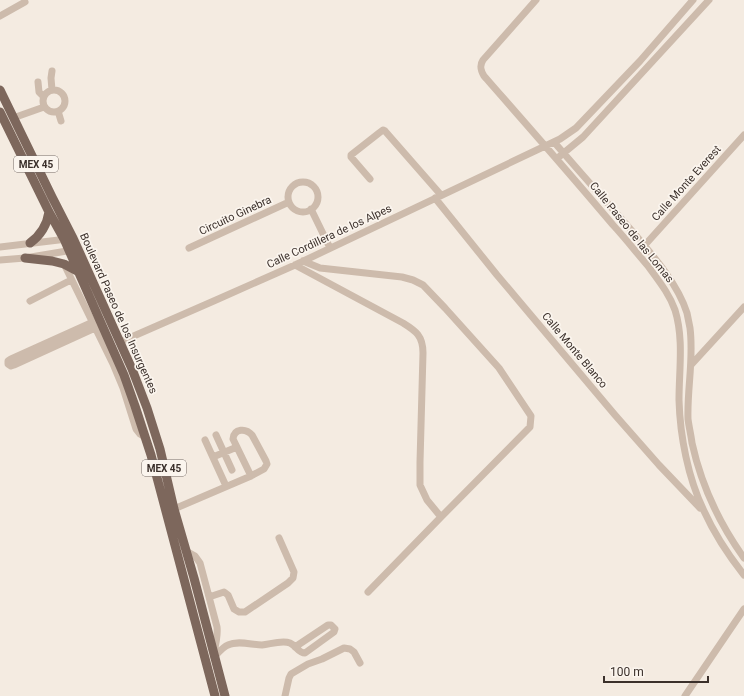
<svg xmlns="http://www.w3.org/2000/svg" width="744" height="696" font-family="Roboto,sans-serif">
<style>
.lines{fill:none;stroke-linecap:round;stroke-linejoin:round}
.minor{stroke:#cdbbac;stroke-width:7}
.major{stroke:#7d675c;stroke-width:9}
.labels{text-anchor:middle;stroke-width:3.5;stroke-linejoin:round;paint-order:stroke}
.shield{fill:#fbf5ee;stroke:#756b66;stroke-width:1}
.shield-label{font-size:10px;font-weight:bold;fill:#3b302b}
.street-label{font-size:11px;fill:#3b302b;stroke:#fbf5ee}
</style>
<rect width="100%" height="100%" fill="#f4ebe1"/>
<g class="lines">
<path class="minor" d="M536,0L483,60C479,66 481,71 484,76C527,125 571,175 613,225C625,238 636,252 648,266C658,280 669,293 675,310C684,339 679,370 679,400C680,436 688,478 704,511C714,533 729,556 744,575
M0,16L25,2
M38,82L39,92L43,96
M43 101a11 11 0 1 1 22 0a11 11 0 1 1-22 0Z
M52,90L51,78L52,71
M58,111L61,121
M13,118L44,107
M554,142C578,170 602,197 626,224C648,250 677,281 687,313C688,318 689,323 690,328C694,359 687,388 688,419C689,427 691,435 692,443C701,484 719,523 744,558
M560,156L583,137L709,0
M370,179L351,157V155L379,133L383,130L385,131L441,195
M288 197a15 15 0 1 1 30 0a15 15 0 1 1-30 0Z
M435,198L497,275L615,415L659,465L700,508
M311,209L330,248
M644,246L744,135
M0,247L67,239
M189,248L289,202
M0,260L25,258L73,250
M303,261L320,268L402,277L413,280L423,285L445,308L499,368L531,416L530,427L441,517L368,592
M64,264L113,364L123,388L136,429L140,434L145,437
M295,265L403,323C416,331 423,336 423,353L420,462V485L427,500L441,517
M30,301L71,280
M93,322L11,359L8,361V364L11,366L14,365L95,328
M120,342L216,300L295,265L560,139L576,128L640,61L693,0
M691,365L744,307
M216,435L232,470
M205,440L226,486
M213,457L237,447
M174,509L251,476L264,469L267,464L266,461L252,435C246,428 234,428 233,439L251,476
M186,551L195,556L200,563L217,627C218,636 216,644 214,652
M209,597L224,592L228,595L234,609L239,612H245L288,583L293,578L294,572L279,538
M214,657C218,653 223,647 228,645C238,640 252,645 262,645C271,644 282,640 290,643C297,646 298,653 305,653L334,632L335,629L331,625H328L295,647
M285,696L289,678L291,674L308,664L322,659L344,648L350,649L354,652L360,663
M685,696L744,609"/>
<path class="major" d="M0,90L52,197L73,238L132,369L147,408L160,449L174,509L194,578L225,696
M0,112L49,212L64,239L124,375L135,406L151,455L215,696
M30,243C41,235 47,225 49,212
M25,258L52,261L64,264L79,272"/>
</g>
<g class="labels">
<g class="shield">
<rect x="14" y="156" width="44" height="16" rx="3"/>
<rect x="142" y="460" width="44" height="16" rx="3"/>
</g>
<g class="shield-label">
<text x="36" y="168">MEX 45</text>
<text x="164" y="472">MEX 45</text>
</g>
<g class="street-label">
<text transform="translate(686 183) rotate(-48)" y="4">Calle Monte Everest</text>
<text transform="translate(235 215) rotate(-25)" y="4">Circuito Ginebra</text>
<text transform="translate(632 232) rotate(51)" y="4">Calle Paseo de las Lomas</text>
<text transform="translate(329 236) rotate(-25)" y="4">Calle Cordillera de los Alpes</text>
<text transform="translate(119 313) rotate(66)" y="4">Boulevard Paseo de los Insurgentes</text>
<text transform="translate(575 350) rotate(50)" y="4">Calle Monte Blanco</text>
</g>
</g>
<path d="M604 676v6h104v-6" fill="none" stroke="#3b302b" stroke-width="2"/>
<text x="610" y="676" font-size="12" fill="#3b302b" stroke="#fbf5ee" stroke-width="3" paint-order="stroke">100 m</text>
</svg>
